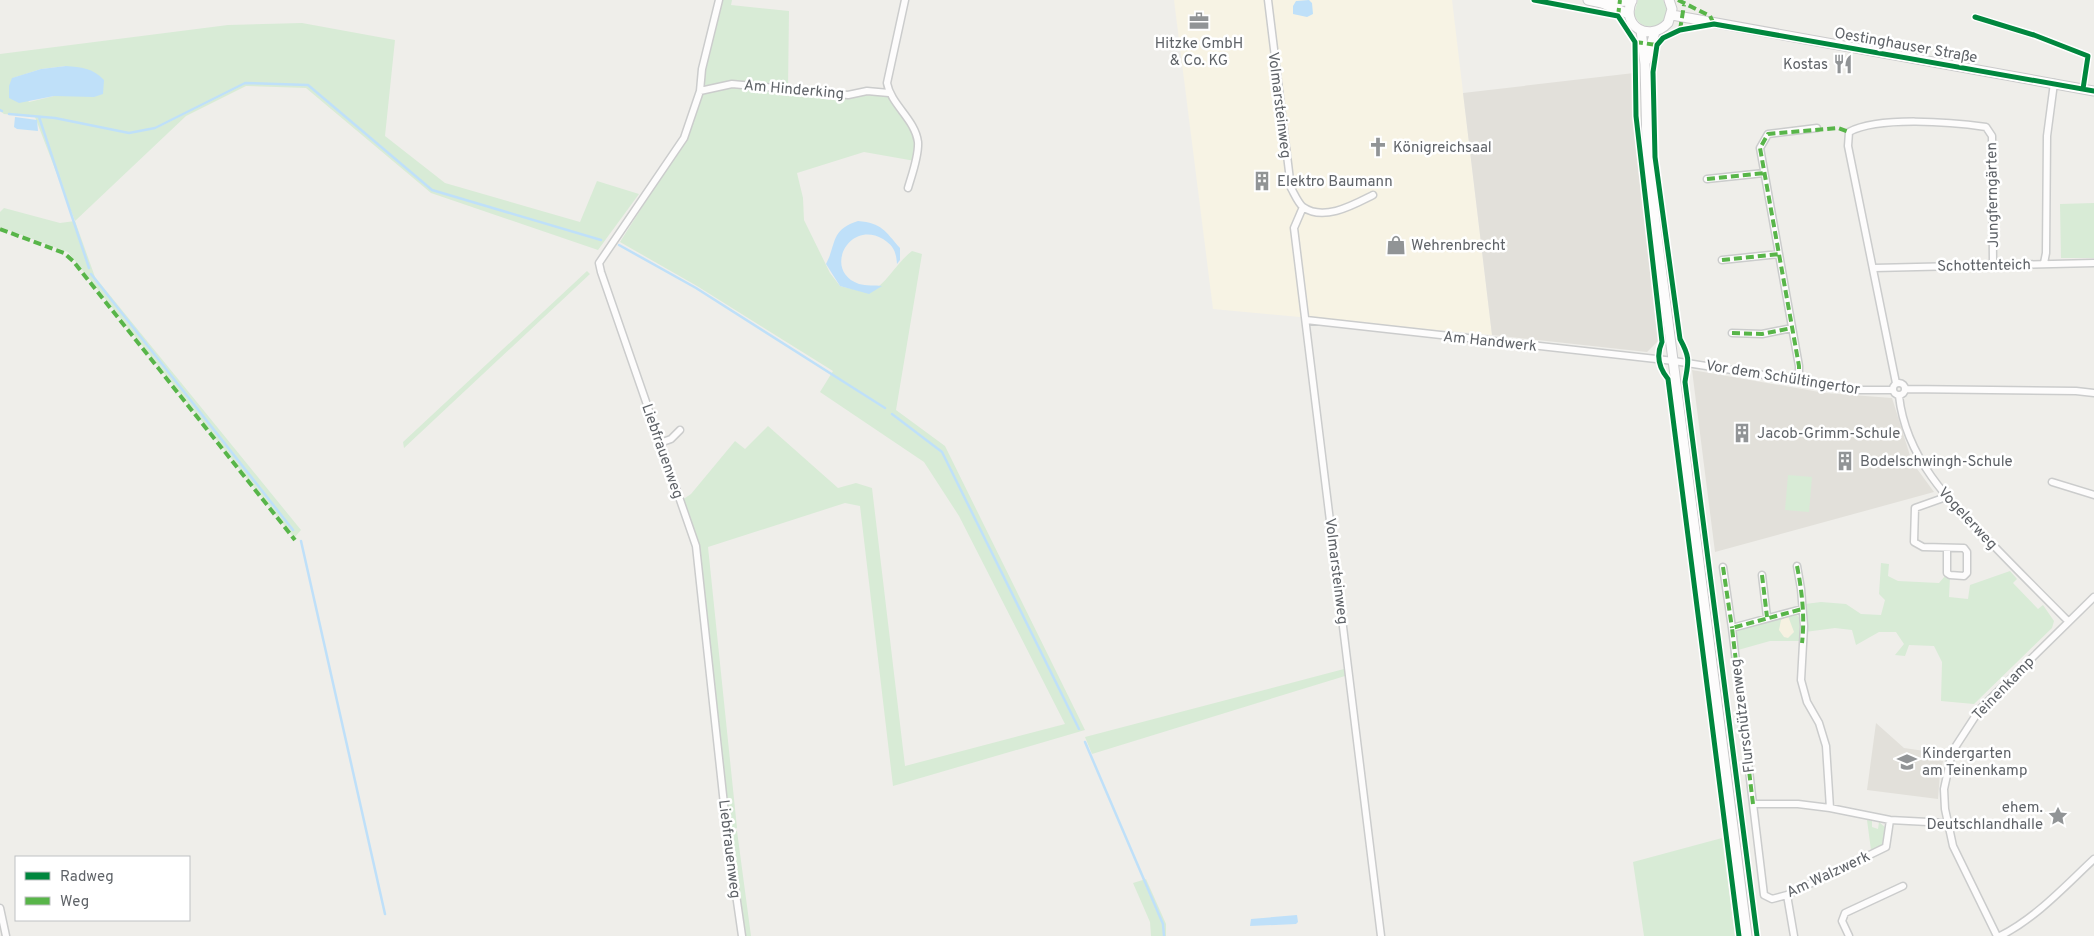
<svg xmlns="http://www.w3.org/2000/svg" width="2094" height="936" font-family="Overpass,sans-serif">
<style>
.commercial{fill:#f7f3e4}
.education{fill:#e2e0da}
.green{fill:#d8ebd6;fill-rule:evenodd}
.sand{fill:#f6f1e1}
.water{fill:#bfe0f9}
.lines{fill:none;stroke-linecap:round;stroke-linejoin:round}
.stream{stroke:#bfe0f9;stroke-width:2.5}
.street-casing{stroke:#cbcccc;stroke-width:9}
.secondary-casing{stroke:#cacacb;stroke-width:11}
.street{stroke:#fdfcfc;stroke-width:6}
.secondary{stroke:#fdfcfc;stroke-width:9}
.quiet{stroke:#58b549;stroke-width:4;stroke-dasharray:8 4;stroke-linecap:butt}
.cycleway-casing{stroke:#fff;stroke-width:8}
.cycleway{stroke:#00873e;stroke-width:5}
.labels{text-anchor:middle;stroke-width:5;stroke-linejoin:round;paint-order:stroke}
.poi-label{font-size:15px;fill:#5f6368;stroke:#fff;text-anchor:start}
.street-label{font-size:15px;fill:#5f6368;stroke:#fff}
</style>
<rect width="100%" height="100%" fill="#efeeea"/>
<path class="commercial" d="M1174,0H1452L1492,335L1213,309Z"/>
<path class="education" d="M1634,73L1639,162L1660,339L1647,352L1492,335L1463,93Z
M1692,370L1825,393L1892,398L1912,462L1934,492L1715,552Z
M1876,723L1904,748L1945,754L1940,773L1938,799L1867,790Z"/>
<path class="green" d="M720,0H732L731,5L789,11L788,89L733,83L701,90L704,69Z
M1638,0H1663C1677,23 1644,39 1634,14Z
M302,23L395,40L385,136L445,183L580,222L597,181L639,194L598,250L431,193L306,88L246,86L186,116L75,221L95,277L301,530L294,538L68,252L0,227V212L4,208L60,223L75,221L35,117L4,114L0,111V54L228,25ZM66,66L73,96H54L29,102L13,78L41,69Z
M733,85L848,96L868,92L888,94C906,120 919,128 915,161L864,152L797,173L803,198L804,220L830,273L840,286L869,293C888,283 895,264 912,251L922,254L896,410L945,446L1085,730L893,786L860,506L845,503L708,547L737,828L728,831L698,546L682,500L691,494L735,441L745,449L768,426L838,488L856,483L872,488L905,766L1065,724L959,516L924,462L820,392L833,371L697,286L620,242L686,138L701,92Z
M2094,203V258H2061L2060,204Z
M587,271L590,274L404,448L403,442Z
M1788,475L1812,477L1809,512L1785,510Z
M1881,563L1889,564L1888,576L1898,581L1939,583L1945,576L1950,577L1949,597L1968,599L1970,585L2010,571L2017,579L2013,583L2038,609L2043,605L2054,621L2052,628L1974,704L1941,701L1942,662L1934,646L1909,645L1905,656L1895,655L1904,644L1896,632H1879L1856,645L1852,630L1835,628L1805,632V604L1821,602L1846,604L1861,614L1881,615L1885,600L1879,594Z
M1793,614L1797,615L1800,619L1799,641H1770L1738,650L1736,634L1738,629Z
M1344,669L1345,676L1092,754L1085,737Z
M1867,820L1872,821V827L1878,829L1879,822L1886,828L1882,845L1871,850Z
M737,831L751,936H742L728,833Z
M1722,838L1735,936H1644L1633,862Z
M1146,879L1166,924V936H1151L1150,922L1133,883Z"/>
<path class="sand" d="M1788,616L1794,632L1788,638L1784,637L1779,630L1781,620Z"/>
<path class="water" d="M1309,0L1312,3L1313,14L1307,17L1293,14V6L1296,1Z
M66,66C81,67 93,68 104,80L103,94L94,97L54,96L19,103L9,98V86L12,78L41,69Z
M15,117L37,120L38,131L17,129L14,127Z
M858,221C882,223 885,231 900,248V260L897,264C896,252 894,246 883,239C849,219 822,271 859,284C866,286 875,285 882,286L869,294L840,286L826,264C837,243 830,230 858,221Z
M1297,915L1298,922L1296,924L1250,926L1251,919Z"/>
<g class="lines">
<path class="stream" d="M0,110L2,111
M9,114L55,118L129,133L155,128L245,83L308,85L432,190L601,240
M39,117L89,268
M619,245L696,288L885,408
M91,274L293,530
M892,414L942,452L1079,729
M301,541L385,914
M1085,742L1163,924L1164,936"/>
<defs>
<path id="street" d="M719,0L702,69L700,91L684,138L599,263L601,272L696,546L727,832L742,936
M905,0L887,83C891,105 915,119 918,142C919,156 912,174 908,188
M1268,0L1291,188C1294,193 1298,203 1303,207C1324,222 1355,204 1373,195
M700,91L732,84L848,95L867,91L889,93
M1707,179L1764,173
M1303,207L1294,228L1381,936
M1722,260L1779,254
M2044,263L2046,253L2047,136L2054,83
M1874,268L2094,263
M1306,320L1674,361L1860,390H1892
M1732,333L1762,334L1792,328
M1799,381V366L1760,148L1768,134L1817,128
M1893 389a6 6 0 1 1 12 0a6 6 0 1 1-12 0Z
M1896,383L1848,146L1849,132C1879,116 1951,122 1986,127L1992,136L1993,264
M1905,389L2076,391L2094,393
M1899,396C1906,459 1950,502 1993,545C2018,571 2043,596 2068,621
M660,443L671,439L680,430
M2052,482L2094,495
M1946,497L1915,508L1914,542L1923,547L1964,548L1967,552V573L1964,576L1950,575L1947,573V549
M1797,566L1801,589L1804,626L1801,680L1807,702L1819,723L1826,746L1830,808
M1723,567L1732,628
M1762,575L1767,617
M1753,804L1732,628L1802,609
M1890,820L1886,847L1787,895L1772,899L1764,895L1753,804H1798L1830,808L1890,820L1947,823
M1787,895L1794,936
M0,908L6,936
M1849,936L1842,921L1845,913L1903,886
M1997,936L1953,846L1945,809L1944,789L1952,752L1980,709L2094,597
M2000,936C2036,918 2065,886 2094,859"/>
<path id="secondary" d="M1588,0L1602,3L1629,14
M1632,0C1620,26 1649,43 1668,23L1672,9L1669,0
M1604,2L1632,1
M1672,15L2094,91
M1641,30L1645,64L1647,147L1656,228L1747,936
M1646,61L1655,32"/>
</defs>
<use href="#street" class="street-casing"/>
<use href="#secondary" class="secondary-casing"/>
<use href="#street" class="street"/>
<use href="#secondary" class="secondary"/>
<path class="quiet" d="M1678,0L1710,16L1714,24L1711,25
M1618,16L1620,0
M1680,30L1684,5
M1635,42L1657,45
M1707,179L1764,173
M0,229L64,253L73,261L295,540
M1722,260L1779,254
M1732,333L1762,334L1792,328
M1799,381V366L1760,148L1768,134L1838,128L1849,132
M1797,566C1802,591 1805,617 1802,643
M1723,567L1732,628
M1762,575L1767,617
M1753,804L1732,628L1802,609"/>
<defs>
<path id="cycleway" d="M1534,0L1618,16L1635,42L1636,116L1662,342C1656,355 1659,368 1668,379L1739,936
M1975,17L2034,35L2088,56L2083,89
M1757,936L1685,382C1688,362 1691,359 1680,339L1655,157L1653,72L1657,45L1663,38L1680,30L1714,24L2094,91"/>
</defs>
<use href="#cycleway" class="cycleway-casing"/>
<use href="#cycleway" class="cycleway"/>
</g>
<defs>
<symbol id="office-bare" viewBox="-9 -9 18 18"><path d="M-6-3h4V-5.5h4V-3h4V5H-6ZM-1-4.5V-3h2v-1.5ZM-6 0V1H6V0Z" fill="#919496" stroke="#fff" stroke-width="2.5" paint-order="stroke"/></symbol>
<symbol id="restaurant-bare" viewBox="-9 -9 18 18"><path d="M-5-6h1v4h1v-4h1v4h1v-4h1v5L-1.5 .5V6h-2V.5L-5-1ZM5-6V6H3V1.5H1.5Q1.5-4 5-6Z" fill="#919496" stroke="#fff" stroke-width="2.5" paint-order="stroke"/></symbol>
<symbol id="church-bare" viewBox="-9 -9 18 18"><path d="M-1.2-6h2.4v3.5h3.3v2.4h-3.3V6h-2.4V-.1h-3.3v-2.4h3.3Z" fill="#919496" stroke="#fff" stroke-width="2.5" paint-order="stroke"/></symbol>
<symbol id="building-bare" viewBox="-9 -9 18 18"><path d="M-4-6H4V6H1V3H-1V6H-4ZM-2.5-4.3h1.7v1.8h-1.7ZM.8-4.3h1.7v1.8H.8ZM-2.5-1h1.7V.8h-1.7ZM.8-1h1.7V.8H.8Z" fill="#919496" stroke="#fff" stroke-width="2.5" paint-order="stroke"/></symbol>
<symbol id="shop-bare" viewBox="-9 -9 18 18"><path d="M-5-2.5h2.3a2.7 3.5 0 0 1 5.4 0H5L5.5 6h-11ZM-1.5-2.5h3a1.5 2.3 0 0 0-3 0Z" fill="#919496" stroke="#fff" stroke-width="2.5" paint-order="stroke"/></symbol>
<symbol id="school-bare" viewBox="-9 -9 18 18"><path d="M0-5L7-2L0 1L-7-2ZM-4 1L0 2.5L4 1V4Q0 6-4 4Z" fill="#919496" stroke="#fff" stroke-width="2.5" paint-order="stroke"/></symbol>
<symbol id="sight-bare" viewBox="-9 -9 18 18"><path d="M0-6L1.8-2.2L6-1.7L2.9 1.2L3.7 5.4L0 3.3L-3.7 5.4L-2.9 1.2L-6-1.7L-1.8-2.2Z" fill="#919496" stroke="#fff" stroke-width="2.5" paint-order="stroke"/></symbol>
</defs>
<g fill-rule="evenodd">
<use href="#office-bare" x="1185" y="7" width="28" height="28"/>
<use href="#restaurant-bare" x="1829" y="50" width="28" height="28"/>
<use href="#church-bare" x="1364" y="133" width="28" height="28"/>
<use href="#building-bare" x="1248" y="167" width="28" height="28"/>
<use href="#shop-bare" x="1382" y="231" width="28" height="28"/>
<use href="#building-bare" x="1728" y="419" width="28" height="28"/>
<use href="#building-bare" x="1831" y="447" width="28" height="28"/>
<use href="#school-bare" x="1893" y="748" width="28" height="28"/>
<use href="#sight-bare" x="2044" y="802" width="28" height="28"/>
</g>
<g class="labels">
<g class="poi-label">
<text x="1199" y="48" text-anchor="middle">Hitzke GmbH<tspan x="1199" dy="17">&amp; Co. KG</tspan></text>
<text x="1828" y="69" text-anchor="end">Kostas</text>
<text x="1393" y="152">Königreichsaal</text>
<text x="1277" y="186">Elektro Baumann</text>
<text x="1411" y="250">Wehrenbrecht</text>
<text x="1757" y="438">Jacob-Grimm-Schule</text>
<text x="1860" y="466">Bodelschwingh-Schule</text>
<text x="1922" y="758">Kindergarten<tspan x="1922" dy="17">am Teinenkamp</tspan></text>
<text x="2043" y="812" text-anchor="end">ehem.<tspan x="2043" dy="17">Deutschlandhalle</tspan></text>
</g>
<g class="street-label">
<text transform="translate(1906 45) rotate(10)" y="5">Oestinghauser Straße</text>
<text transform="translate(794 89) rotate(5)" y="5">Am Hinderking</text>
<text transform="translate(1280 105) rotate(83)" y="5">Volmarsteinweg</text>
<text transform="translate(1992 195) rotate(-91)" y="5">Jungferngärten</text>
<text transform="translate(1984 265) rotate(-1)" y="5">Schottenteich</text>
<text transform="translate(1490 341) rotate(6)" y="5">Am Handwerk</text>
<text transform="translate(1783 377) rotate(9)" y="5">Vor dem Schültingertor</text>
<text transform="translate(663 451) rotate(71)" y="5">Liebfrauenweg</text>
<text transform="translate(1968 518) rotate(47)" y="5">Vogelerweg</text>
<text transform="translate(1337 571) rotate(83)" y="5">Volmarsteinweg</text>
<text transform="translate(2003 688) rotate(-46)" y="5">Teinenkamp</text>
<text transform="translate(1742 716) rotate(-97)" y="5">Flurschützenweg</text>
<text transform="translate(730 849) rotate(83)" y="5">Liebfrauenweg</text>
<text transform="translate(1828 874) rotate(-25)" y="5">Am Walzwerk</text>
</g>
</g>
<rect x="15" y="856" width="175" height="65" fill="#ffffff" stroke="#bfc1c3"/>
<rect x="25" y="872" width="25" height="8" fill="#00873e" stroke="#bfc1c3"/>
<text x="60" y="881" font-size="15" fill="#5f6368">Radweg</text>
<rect x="25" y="897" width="25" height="8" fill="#58b549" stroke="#bfc1c3"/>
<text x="60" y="906" font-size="15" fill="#5f6368">Weg</text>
</svg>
